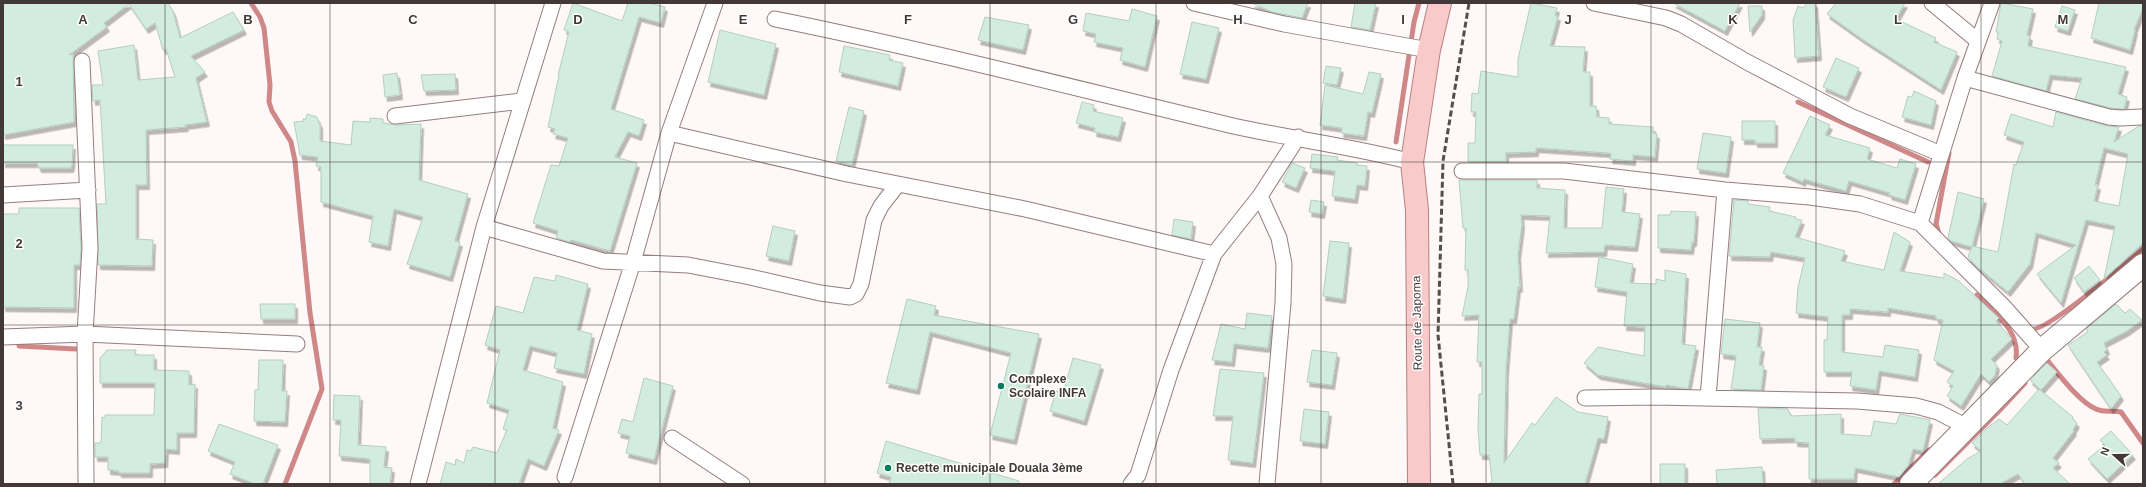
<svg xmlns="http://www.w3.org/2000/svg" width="2146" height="487" font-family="Helvetica,sans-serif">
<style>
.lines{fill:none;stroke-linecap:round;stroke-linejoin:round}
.stream{stroke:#cf8787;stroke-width:5}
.building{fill:#d2ece0;stroke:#b4cec2;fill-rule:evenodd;filter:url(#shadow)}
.minor-casing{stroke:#977d7d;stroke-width:17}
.secondary-casing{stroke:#977d7d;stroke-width:24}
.primary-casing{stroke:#b68180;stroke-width:24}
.minor{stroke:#fff;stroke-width:15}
.secondary{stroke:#fff;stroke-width:22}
.primary{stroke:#f8cbca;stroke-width:22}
.rail{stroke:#564c4c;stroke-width:3;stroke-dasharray:6 3;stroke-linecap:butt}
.grid{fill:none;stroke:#433838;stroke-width:1;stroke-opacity:0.55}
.poi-dot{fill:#007e5d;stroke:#fff;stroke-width:1.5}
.labels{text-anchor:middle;stroke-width:3;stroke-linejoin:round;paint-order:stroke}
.street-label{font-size:12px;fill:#433838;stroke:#fff}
.poi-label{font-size:12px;font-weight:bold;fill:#433838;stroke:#fff;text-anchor:start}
.grid-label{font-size:13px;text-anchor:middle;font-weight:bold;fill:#433838;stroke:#fff;stroke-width:3;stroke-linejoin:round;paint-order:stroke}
</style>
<defs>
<filter id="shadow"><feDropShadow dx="2.5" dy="4.5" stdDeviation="0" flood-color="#0004"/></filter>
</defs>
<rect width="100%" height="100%" fill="#fef8f8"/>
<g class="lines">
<path class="stream" d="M251,3L260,17L264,28L270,85L269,102L272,111L291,142L295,161L310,313L322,389L285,484
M1798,102L1928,162
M1396,142L1414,22L1419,3
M1939,234L1936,224L1949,153
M1977,295C1995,313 2020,331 2016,358
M2030,329C2043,335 2129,261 2143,249
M19,346L76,349
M2046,359C2059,374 2078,401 2096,409C2104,413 2112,410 2121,412L2143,443
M2000,410L2025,383
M1935,475L1998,412
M1894,484L1929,450"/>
</g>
<path class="building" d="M3,3H168L173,11L180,38L233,12L244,30L191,56L205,72L196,78L207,122L185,125L186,127L146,130L147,185H136V239L153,240L152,266L98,265L97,204H106L100,100L93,101L92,85H103L98,51L134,45L138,80L175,77L166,49L163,50L155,23L146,29L129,4L104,23L107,27L69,55L73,54L74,122L3,135Z
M573,3L622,21L628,3H649L665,7L661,23L639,17L611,109L644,120L639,136L628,132L615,157L637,163L610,251L571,240L570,242L556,238L558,231L533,223L551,165L559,166L568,138L553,134L555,129L548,127L559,75H558L569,32L564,30Z
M1252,3H1308L1302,18L1272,12Z
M1355,3H1376L1370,30L1351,27Z
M1531,3L1557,8L1555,16H1558L1550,46L1585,47L1583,72H1590V106H1596L1597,117L1609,118V124L1653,127V133L1657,134L1655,157L1633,155V161L1610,159L1611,154L1608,153L1536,148V152L1506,153V162H1468V143H1475L1476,112H1471L1472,93L1478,94L1481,71L1518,77V59Z
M1673,3H1740L1725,31Z
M1807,3H1815L1819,56L1795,58L1793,20L1798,6L1803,8Z
M1836,3H1905L1896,19L1936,38L1934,42L1957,52L1941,90L1862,39L1827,14Z
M2001,3L2033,9L2027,35L2030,36L2028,46L2126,67L2118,94L2127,97L2124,109L2111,108L2075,99L2082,78L2050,75L2046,91L1992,76L2002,41L1997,39L1998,32H1996Z
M2099,3H2143V8L2134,30H2135L2130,50L2091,38Z
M1748,6H1762V15L1750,32Z
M2062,6L2075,10L2068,31L2055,27Z
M1132,9L1157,16L1145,67L1120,60L1123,48L1094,42L1096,34L1083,31L1086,13L1129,21Z
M985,17L1029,25L1023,50L978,40Z
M1192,22L1219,28L1206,79L1180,74Z
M720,30L776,44L764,95L708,82Z
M844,46L890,55L889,60L903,63L898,86L839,72Z
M1836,58L1859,68L1846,97L1823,87Z
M1326,66L1341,68L1337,85L1323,83Z
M1369,72L1381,74L1372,113L1368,112L1364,136L1341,133L1342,128L1320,125L1325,85L1363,94Z
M397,73L400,95L385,97L383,75Z
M455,74L456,90L424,91L421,75Z
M1914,91L1936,101L1931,125L1902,117L1908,96L1912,97Z
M1082,102L1094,105L1093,111L1123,118L1118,137L1094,132L1095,128L1076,123Z
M849,107L864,111L852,165L836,161Z
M2056,112L2107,126L2119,127L2114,142L2139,126H2143V243L2104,279L2115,226L2086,220L2061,303L2037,274L2076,245L2036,233L2030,264L2008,292L1975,265L1968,257L1972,246L1998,252L2014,164L2016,165L2024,142L2004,135L2011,114L2053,127ZM2104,148L2128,154L2119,206L2094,201L2098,185H2095Z
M307,114L317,117L320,125V141L351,145L353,121L370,122V118L383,119V123L396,125L421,124L419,180L468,194L455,241L460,242L450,277L407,264L423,217L394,209L388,246L369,242L373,216L321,202V167L316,166L318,157L300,155L294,122L304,121L303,119H306Z
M1810,116L1830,125L1825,135L1870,148L1867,159L1897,168L1900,159L1916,164L1905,200L1889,195L1890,193L1849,181L1846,191L1807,180L1804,179L1803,182L1783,173Z
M1742,121H1775V143H1755V140H1742Z
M1703,133L1731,137L1726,173L1697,169Z
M3,145H73L72,165L71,168H39L37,163H3Z
M1312,154L1338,157L1337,160L1357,163V165L1367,166L1365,186L1357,185L1355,199L1332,196L1335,171L1310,168Z
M1292,163L1305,168L1296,188L1282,182Z
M1459,180H1537V188L1565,190L1564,228H1602L1606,187L1624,189L1622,212L1640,214L1635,247L1605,245L1604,252L1546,253L1550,216L1521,215L1522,224L1518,255L1520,288L1518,287L1514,319H1510L1506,370L1504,463L1532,423L1535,425L1556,397L1578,412L1608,417L1604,439L1598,438L1585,484H1489L1492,481L1489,455H1480L1478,428L1479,394H1482V362H1477L1479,315L1462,316L1468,287V270H1465L1466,228H1463Z
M1958,192L1984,199L1972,247L1951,241L1948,238Z
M1311,200L1324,202L1322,214L1309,212Z
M1734,200L1748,201V204L1770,207L1769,211L1796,217V219L1802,220L1795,237L1845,251L1841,261L1884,270L1894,232L1910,242L1900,271L1944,278V273L1959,281L1999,318L1996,321L2012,339L1991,359L1997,365L1995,375L1989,382L1981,374L1961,406L1947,396L1953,386L1947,382L1954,371L1934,360L1943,320L1936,319V316L1888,308V312L1850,309V315H1842V352L1883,357L1885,345L1919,350L1915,377L1879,371L1876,390L1850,386L1852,372H1824V340H1827L1828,317L1796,313L1798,287L1805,258L1771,252L1770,257L1729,256Z
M19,208H79L81,248L80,265H74V308L3,307V214H19Z
M1671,211L1696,212L1694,242H1692L1691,250L1658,248V215H1670Z
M1174,219L1193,222L1191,239L1172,235Z
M773,226L795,231L789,261L766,256Z
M1330,241L1349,243L1343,299L1323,296Z
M1599,257L1633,264L1630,283L1656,284V279L1665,281V270L1686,274L1682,344L1696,346L1688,389L1666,385V387L1598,375L1584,363L1598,347L1644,356L1645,327L1624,326L1627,292L1595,287Z
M2089,266L2100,280L2084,292L2074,278Z
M556,275L588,284L577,330L592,334L584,374L554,368L557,353L530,346L523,370L563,382L553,428L559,430L544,466L528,459L519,484H440L446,462L455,465L456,459L464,463L467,450L471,451L473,447L497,453L507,430L503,429L509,410L487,403L500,350L485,345L496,306L523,313L534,277L555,281Z
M907,299L936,306L934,315L1039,334L1014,440L990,435L1011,353L930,332L917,390L886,383Z
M260,304H295V319H261Z
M2116,304L2125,313L2130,309L2142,320L2127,331L2104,343L2107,350L2104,352L2107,355L2097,362L2121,396L2111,409L2068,345L2088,332L2086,329Z
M1247,313L1272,316L1268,348L1234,344L1232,362L1212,360L1221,324L1245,329Z
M1725,319L1760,323L1757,347H1762L1759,365L1764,366L1761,390L1731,389L1736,356L1721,354Z
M107,350H136L135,355H154V370L189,371V385L195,384L194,433H177V450L166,449L165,463L150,464V473H119V471L108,470V457H95V443H101L102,417L105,418V415H154L155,383H100V358Z
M1312,350L1337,353L1332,385L1307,382Z
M1073,358L1101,365L1084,421L1050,411L1056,391L1063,393Z
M259,360H283L282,391H287L285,422L254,421L255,390H258Z
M2047,363L2057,372L2041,390L2030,380Z
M1220,369L1264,373L1253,463L1228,460L1233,416H1213Z
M644,378L673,386L654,460L626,453L630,436L618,433L622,419L633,422Z
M2039,389L2073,417L2072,418L2077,423L2073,430L2074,431L2053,458L2059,463L2053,468L2070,484H2025L2018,474L2000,484H1938L1967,459L1981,451L1972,443L1987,428L1999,419L2007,425Z
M334,395L360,396L358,445L386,447L384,467L392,468L390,484H370V459L339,456L341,420H333Z
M1758,408L1788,409L1791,416L1841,414V434L1871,436L1874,421L1896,424L1900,414L1930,420L1923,451L1913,449L1908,466L1899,477L1855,468L1854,479H1809V443L1795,442V438L1760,439Z
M1304,409L1329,412L1325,444L1300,441Z
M219,424L278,445L263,484H255L230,474L235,462L208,451Z
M2111,431L2133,455L2107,479L2088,459L2105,445L2100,440Z
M886,441L1019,481V484H889L891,477L877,473Z
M1660,464H1685V484H1660Z
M1762,467L1763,484H1717L1716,470Z"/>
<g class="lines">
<defs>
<path id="minor" d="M1194,3L1284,24L1429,50
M1594,3L1666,18L1681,24L1747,62L1850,116L1941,154
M1932,3L1978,41
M775,19C928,50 1078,89 1229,125C1290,139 1352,146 1412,162
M82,61L90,248L85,334L86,484
M1965,78L2109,117L2120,118L2141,117
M395,116L522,101
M669,133L847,174L1025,209L1214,254
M1462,171H1564L1725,190L1810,197L1860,204L1920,223L2004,307L2042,350
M3,195L88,190
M1260,196L1279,238L1284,264L1283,303L1267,484
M1920,223L1965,78L1992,3
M484,227L603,261L688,265L750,277L820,293L850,297L856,294L861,284L874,220L881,206L898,184
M3,337L85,334L297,344
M1585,398L1653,397L1857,401L1916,406L1938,412L1967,427
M1708,398L1725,190
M672,438L742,484
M565,477L633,262L669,133L715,3
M418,484L484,227L553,3
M1131,484L1138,475L1171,370L1214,254L1260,196L1298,137"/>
<path id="secondary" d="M1911,484L2042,350L2143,265"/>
<path id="primary" d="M1419,484L1417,210L1412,162L1429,50L1440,3"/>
</defs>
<use href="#minor" class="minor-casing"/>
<use href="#secondary" class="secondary-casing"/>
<use href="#primary" class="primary-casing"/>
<use href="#minor" class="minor"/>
<use href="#secondary" class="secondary"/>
<use href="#primary" class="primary"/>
<path class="rail" d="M1453,484L1438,335L1443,161L1469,3"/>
</g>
<path class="grid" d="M165,3V484M330,3V484M495,3V484M660,3V484M825,3V484M990,3V484M1156,3V484M1321,3V484M1486,3V484M1651,3V484M1816,3V484M1981,3V484M3,162H2143M3,325H2143"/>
<g class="poi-dot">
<circle cx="1001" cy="386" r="4"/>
<circle cx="888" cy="468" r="4"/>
</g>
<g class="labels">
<g class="street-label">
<text transform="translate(1417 323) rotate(-91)" y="4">Route de Japoma</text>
</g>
<g class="poi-label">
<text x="1009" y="383">Complexe<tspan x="1009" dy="14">Scolaire INFA</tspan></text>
<text x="896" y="472">Recette municipale Douala 3ème</text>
</g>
</g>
<g class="grid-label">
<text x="83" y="24">A</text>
<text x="248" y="24">B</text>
<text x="413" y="24">C</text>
<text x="578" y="24">D</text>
<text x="743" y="24">E</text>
<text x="908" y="24">F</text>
<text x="1073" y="24">G</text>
<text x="1238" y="24">H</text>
<text x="1403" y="24">I</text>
<text x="1568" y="24">J</text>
<text x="1733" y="24">K</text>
<text x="1898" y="24">L</text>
<text x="2063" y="24">M</text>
<text x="19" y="86">1</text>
<text x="19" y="248">2</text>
<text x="19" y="410">3</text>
</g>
<rect width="2146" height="487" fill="none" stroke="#433838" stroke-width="8"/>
<g transform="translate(2114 455) rotate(291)" stroke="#ffffff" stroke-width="3" paint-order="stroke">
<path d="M0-3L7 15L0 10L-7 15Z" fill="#433838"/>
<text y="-6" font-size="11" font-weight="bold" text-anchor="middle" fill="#433838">N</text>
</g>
</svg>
